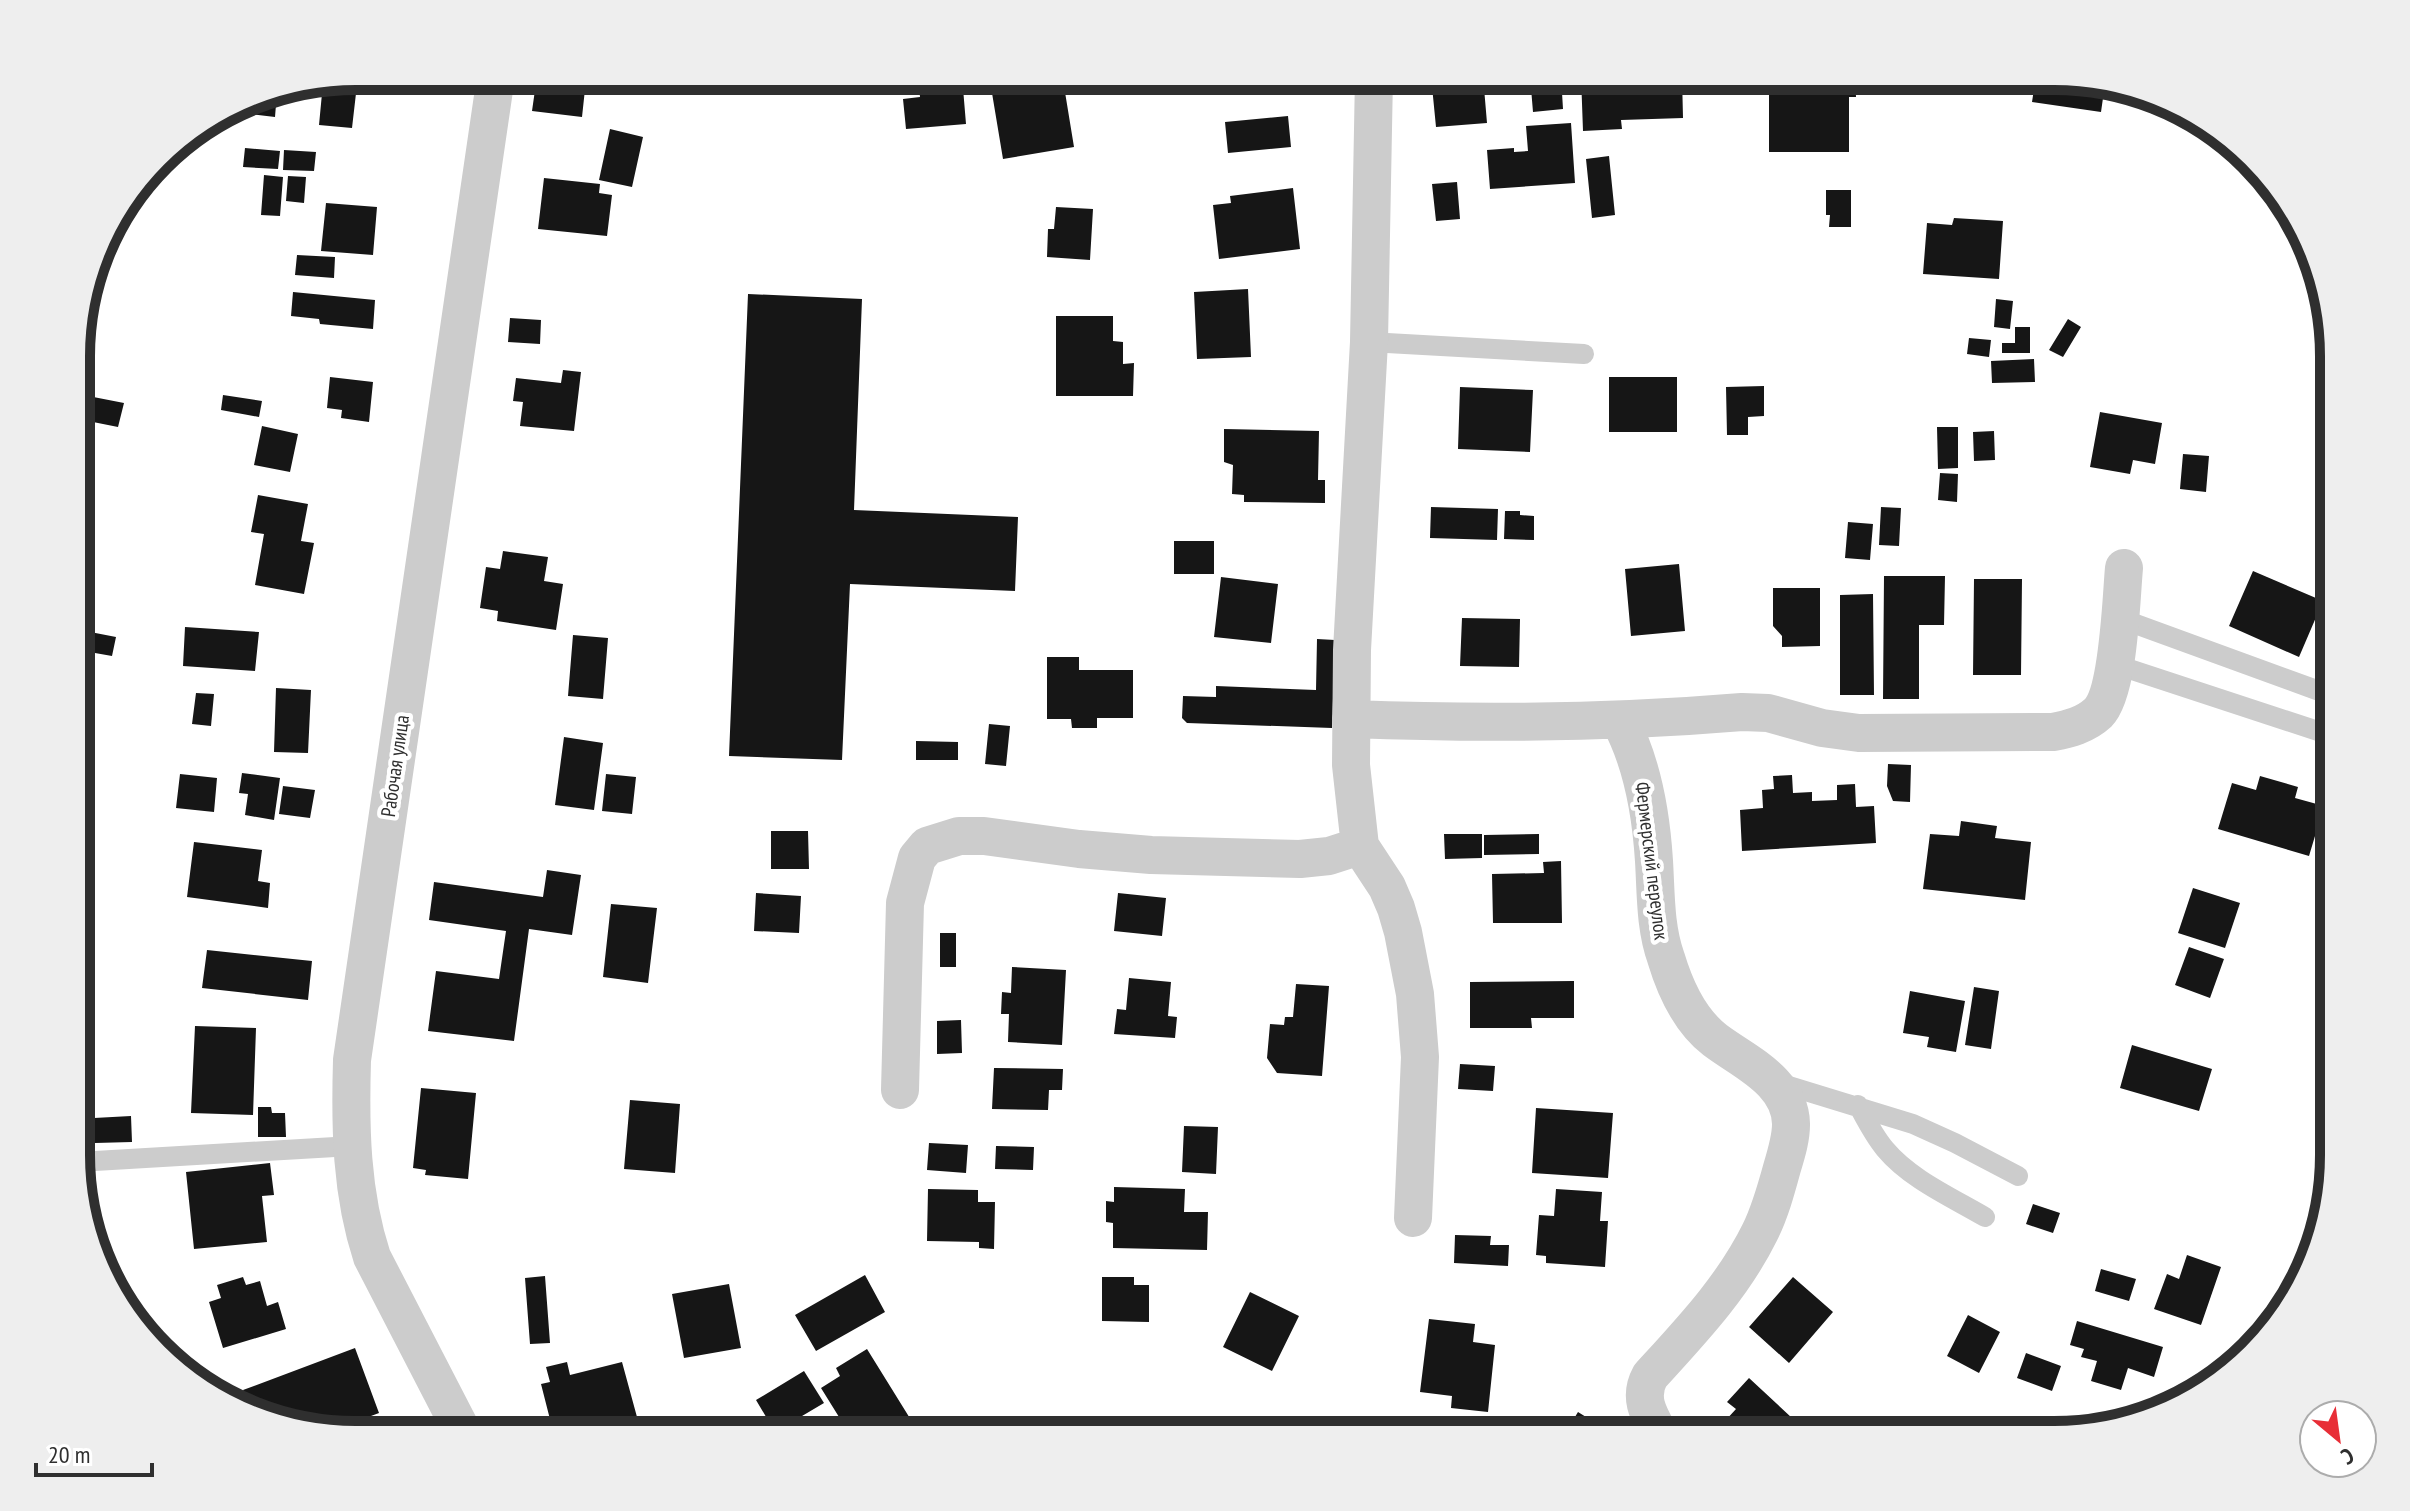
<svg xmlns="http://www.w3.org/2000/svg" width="2410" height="1511" font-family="'PT Sans Narrow',sans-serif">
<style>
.building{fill:#161616}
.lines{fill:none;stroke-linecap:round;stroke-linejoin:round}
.lane{stroke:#ccc;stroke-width:20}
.street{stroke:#ccc;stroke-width:38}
.labels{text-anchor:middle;stroke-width:8;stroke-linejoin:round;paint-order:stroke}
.street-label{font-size:20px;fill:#2f2f2f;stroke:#fff}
.rim{fill:none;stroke:#2f2f2f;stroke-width:10}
</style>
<rect width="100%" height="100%" fill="#fff"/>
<path class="building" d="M358,76L352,128L319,125L323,83Z
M537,76L586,80L582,117L532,111Z
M918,76H962L966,124L906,129L903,99L920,97Z
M1431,76H1483L1487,123L1436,127Z
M1530,76H1561L1563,109L1533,112Z
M1581,76H1682L1683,118L1621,120L1622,129L1583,131Z
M1769,76H1855L1856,97H1849V152H1769Z
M2036,76H2054L2105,84L2101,112L2032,102Z
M1038,79L1040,90L1064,86L1074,147L1003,159L991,87Z
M277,92L275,117L249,114L251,97Z
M1288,116L1291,147L1228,153L1225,122Z
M1571,123L1575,183L1490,189L1487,150L1514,148V152L1528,151L1526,126Z
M610,129L643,137L632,187L599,180Z
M245,148L280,151L278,169L243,167Z
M284,150L316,152L314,171L283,170Z
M1609,156L1615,215L1592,218L1586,159Z
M264,175L283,177L280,216L261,215Z
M288,176L306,177L304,203L286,201Z
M544,178L600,184L599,193L612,195L607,236L538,229Z
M1457,182L1460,219L1436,221L1432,184Z
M1293,188L1300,249L1219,259L1213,205L1231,203L1230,196Z
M1826,190H1851V227H1829L1830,215H1826Z
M326,203L377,207L373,255L321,251Z
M1056,207L1093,209L1090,260L1047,257L1048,229H1054Z
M1954,218L2003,221L1999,279L1923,274L1927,223L1952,225Z
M297,255L335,257L334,278L295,275Z
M1248,289L1251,357L1197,359L1194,292Z
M293,292L375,300L373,329L320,324L319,319L291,316Z
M748,294L862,299L854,510L1018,517L1015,591L850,584L842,760L729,756Z
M1996,299L2013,301L2010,329L1994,327Z
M1056,316H1113V341L1123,342V364L1134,363L1133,396H1056Z
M510,318L541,320L540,344L508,342Z
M2068,319L2081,327L2063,357L2049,350Z
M2015,327H2030V353H2002V343H2015Z
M1969,338L1991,340L1989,357L1967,354Z
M2034,359L2035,382L1992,383L1991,361Z
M563,370L581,372L574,431L520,426L523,402L513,401L516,378L561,383Z
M330,377L373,382L369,422L341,418L342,410L327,408Z
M1609,377H1677V432H1609Z
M1764,386V416L1748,417V435H1727L1726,387Z
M1460,387L1533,390L1530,452L1458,449Z
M78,394L124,403L118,427L78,419Z
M223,395L262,401L259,417L221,410Z
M2100,412L2162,423L2155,464L2133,460L2130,474L2090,467Z
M262,426L298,434L290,472L254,465Z
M1937,427H1958V468L1938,469Z
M1224,429L1319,431L1318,480H1325V503L1244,502V495L1232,494L1233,465L1224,462Z
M1994,431L1995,460L1974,461L1973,432Z
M2183,454L2209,456L2206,492L2180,489Z
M1940,473L1958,474L1957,502L1938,500Z
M258,495L308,504L301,541L314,543L304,594L255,585L264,534L251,532Z
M1431,507L1498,509L1497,540L1430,538Z
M1881,507L1901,508L1899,546L1879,545Z
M1505,511H1520V515L1534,516V540L1504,539Z
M1848,522L1873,524L1870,560L1845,558Z
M1174,541H1214V574H1174Z
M503,551L548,557L544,581L563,584L556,630L497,621L498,611L480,608L486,567L500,569Z
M1679,564L1685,631L1631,636L1625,569Z
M2253,571L2323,601L2299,657L2229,626Z
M1884,576H1945L1944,625H1919V699H1883Z
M1221,577L1278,584L1271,643L1214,637Z
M1974,579H2022L2021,675H1973Z
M1773,588H1820V646L1782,647V636L1773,626Z
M1873,594L1874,695H1840V595Z
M1462,618L1520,619L1519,667L1460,666Z
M185,627L259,632L255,671L183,666Z
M80,630L116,637L112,656L78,650Z
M573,635L608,638L603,699L568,696Z
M1317,639L1335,640L1332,728L1187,723L1182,718L1183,696L1216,697V686L1316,690Z
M1047,657H1079V670H1133V718H1097V728H1072L1071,719H1047Z
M276,688L311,690L308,753L274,752Z
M196,693L214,694L211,726L192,724Z
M989,724L1010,726L1006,766L985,764Z
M564,737L603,743L594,810L555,805Z
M916,741L958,742V760H916Z
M1888,764L1911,765L1910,802L1893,801L1887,786Z
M242,773L280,778L274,820L245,815L248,794L239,793Z
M180,774L217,778L214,812L176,808Z
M606,774L636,777L632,814L602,811Z
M1792,775L1793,793L1812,792V801L1837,800V785L1855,784L1856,807L1874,806L1876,843L1742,851L1740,810L1763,808L1762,790L1774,789L1773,776Z
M2260,776L2298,787L2295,798L2324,806L2309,856L2218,829L2232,783L2256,790Z
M283,786L315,790L310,818L279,814Z
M1961,821L1997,826L1995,838L2031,842L2025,900L1923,889L1930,834L1959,836Z
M771,831H808L809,869H771Z
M1444,834H1482V858L1445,859Z
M1539,834V854L1484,855V835Z
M194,842L262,850L258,881L270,883L268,908L187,897Z
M1561,861L1562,923H1493L1492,874L1544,873L1543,862Z
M547,870L581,875L572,935L529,929L514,1041L428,1031L436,971L499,979L506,931L429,920L434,882L543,897Z
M2193,888L2240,903L2225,948L2178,933Z
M756,893L801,896L799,933L754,931Z
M1118,893L1166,898L1162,936L1114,931Z
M611,904L657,908L648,983L603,977Z
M940,933H956V967H940Z
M78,947L93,948L84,1059H78Z
M2189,947L2224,959L2210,998L2175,985Z
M207,950L312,961L308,1000L202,988Z
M1012,967L1066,970L1062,1045L1008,1042L1009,1014H1001L1002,992L1011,993Z
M1129,978L1171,982L1168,1016L1177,1017L1175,1038L1114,1034L1117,1009L1126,1010Z
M1574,981V1018H1531L1532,1028H1470V982Z
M1296,984L1329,986L1322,1076L1277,1073L1267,1058L1270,1024L1284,1025L1285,1017H1293Z
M1974,987L1999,991L1991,1049L1965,1045Z
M1910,991L1965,1001L1956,1052L1927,1047L1929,1037L1903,1033Z
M961,1020L962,1053L937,1054V1021Z
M195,1026L256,1028L253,1115L191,1113Z
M2132,1045L2212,1069L2199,1111L2120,1088Z
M1460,1064L1495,1066L1493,1091L1458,1089Z
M994,1068L1063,1069L1062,1090H1049L1048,1110L992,1109Z
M421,1088L476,1093L468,1179L425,1175L426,1170L413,1168Z
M630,1100L680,1104L675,1173L624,1169Z
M258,1107H271L272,1113H285L286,1137H258Z
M1536,1108L1613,1113L1608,1178L1532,1173Z
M78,1115H84L85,1143H78Z
M131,1116L132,1142L95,1143L94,1118Z
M1184,1126L1218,1127L1216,1174L1182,1172Z
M929,1143L968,1145L966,1173L927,1170Z
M996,1146L1034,1147L1033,1170L995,1169Z
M270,1163L274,1195L262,1196L267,1242L194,1249L186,1172Z
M1114,1187L1185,1189L1184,1212H1208L1207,1250L1113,1248V1223L1106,1222V1201L1114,1202Z
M928,1189L978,1190V1202H995L994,1249L979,1248V1242L927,1241Z
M1556,1189L1602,1192L1600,1221H1608L1605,1267L1546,1263V1256L1536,1255L1539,1215L1554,1216Z
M2033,1204L2060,1213L2053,1233L2026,1224Z
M1455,1235L1491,1236L1490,1245H1509L1508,1266L1454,1263Z
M2187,1255L2221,1267L2201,1325L2154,1309L2167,1274L2179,1279Z
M2101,1269L2136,1279L2129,1301L2095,1291Z
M865,1275L885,1312L816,1351L795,1315Z
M545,1276L550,1343L530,1344L525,1278Z
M243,1277L246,1285L260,1281L267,1306L278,1302L286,1329L223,1348L209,1302L221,1298L217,1285Z
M1102,1277H1134V1285H1149V1322L1102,1321Z
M1793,1277L1833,1312L1789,1363L1749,1327Z
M729,1284L741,1348L684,1358L672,1294Z
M1250,1292L1299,1316L1272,1371L1223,1347Z
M1968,1315L2000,1332L1979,1373L1947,1356Z
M1429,1319L1475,1324L1473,1342L1495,1345L1488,1412L1451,1408L1452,1396L1420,1392Z
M2077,1321L2163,1347L2154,1377L2128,1368L2121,1390L2091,1381L2097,1361L2081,1357L2084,1349L2070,1345Z
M355,1348L379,1413L331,1431L267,1420L251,1413L243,1390Z
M867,1349L911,1420L888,1435H839L831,1422L839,1417L821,1388L840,1376L836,1368Z
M2026,1353L2061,1366L2052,1391L2017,1378Z
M567,1362L570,1375L622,1362L637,1417L565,1435H554L541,1384L550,1382L546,1367Z
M804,1371L824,1403L775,1432L756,1400Z
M1749,1378L1792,1418L1777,1435H1739L1725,1421L1736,1409L1727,1402Z
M1578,1412L1615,1435H1564Z"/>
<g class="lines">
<path class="lane" d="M1369,342L1584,354
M2119,618L2333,696
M2114,664L2327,734
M1776,1082L1913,1124L1955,1143L2018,1176
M1858,1105C1866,1120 1874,1136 1885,1149C1910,1179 1951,1197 1985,1217
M78,1162L352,1146"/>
<path class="street" d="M1374,76L1369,342L1352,650L1351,765L1360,846L1387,887L1396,908L1403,932L1415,994L1420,1057L1413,1218
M1351,719C1483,724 1611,723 1742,712L1768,713L1822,728L1859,733L2053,732C2069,729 2085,725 2098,713C2119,692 2121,599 2124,568
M1620,721C1643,764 1651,813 1654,861C1656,894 1655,927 1666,958C1675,988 1689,1020 1715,1040C1735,1055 1756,1065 1773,1083C1799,1111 1792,1135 1782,1168C1776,1190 1770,1212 1760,1232C1733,1287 1691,1331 1650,1376C1638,1398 1649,1415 1660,1435
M900,1090L905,903L917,858L927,846L959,836H984L1079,849L1151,855L1300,859L1329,856L1360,846
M464,1435L372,1257C351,1193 350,1127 352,1060L496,76"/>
</g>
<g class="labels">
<g class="street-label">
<text transform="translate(395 766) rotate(-82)" y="7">Рабочая улица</text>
<text transform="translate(1652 861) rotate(83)" y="7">Фермерский переулок</text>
</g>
</g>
<path d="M0 0H2410V1511H0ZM356 90H2054A266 266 0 0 1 2320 356V1155A266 266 0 0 1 2054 1421H356A266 266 0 0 1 90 1155V356A266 266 0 0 1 356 90Z" fill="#eee" fill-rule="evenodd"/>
<path class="rim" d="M356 90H2054A266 266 0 0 1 2320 356V1155A266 266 0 0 1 2054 1421H356A266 266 0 0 1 90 1155V356A266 266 0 0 1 356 90Z"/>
<g transform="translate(2338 1439) rotate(151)"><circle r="38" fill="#ffffff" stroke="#acacac" stroke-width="2"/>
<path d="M0-6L14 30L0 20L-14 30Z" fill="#e82e37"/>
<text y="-12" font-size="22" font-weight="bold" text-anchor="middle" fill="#2f2f2f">С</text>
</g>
<path d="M36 1463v12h116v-12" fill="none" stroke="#2f2f2f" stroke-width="4"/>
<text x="48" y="1463" font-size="24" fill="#2f2f2f" stroke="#ffffff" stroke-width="6" paint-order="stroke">20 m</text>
</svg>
